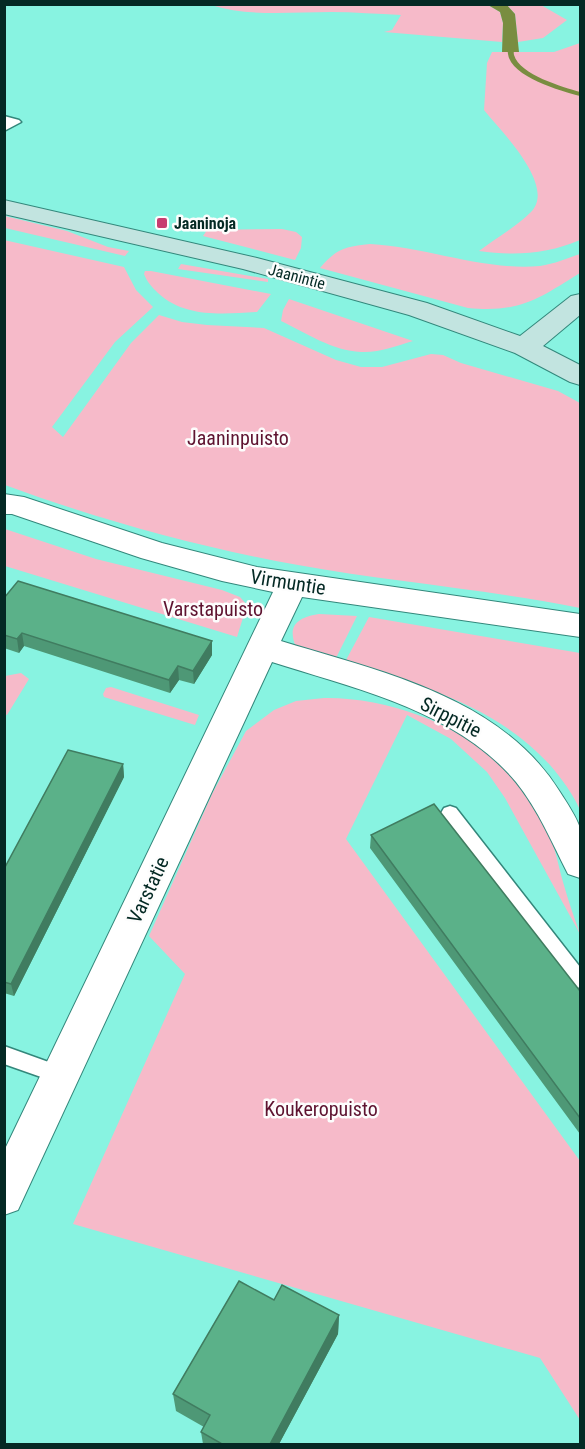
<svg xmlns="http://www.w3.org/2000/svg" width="585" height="1449" font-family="'Roboto Condensed',sans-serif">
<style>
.green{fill:#f6bac9}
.water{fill:#798d40}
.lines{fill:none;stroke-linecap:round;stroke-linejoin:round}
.stream{fill:#798d40;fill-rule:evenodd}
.lane-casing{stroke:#33877b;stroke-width:3}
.street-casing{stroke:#33877b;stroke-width:2}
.secondary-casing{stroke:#33877b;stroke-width:2}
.lane{fill:#fff;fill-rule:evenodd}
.street{fill:#fff;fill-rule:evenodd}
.secondary{fill:#c2e4e0;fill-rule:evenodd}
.wall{fill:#4e9876}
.shaded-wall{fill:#407c60}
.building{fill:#5bb189;stroke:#407c60;stroke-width:1.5}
.poi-dot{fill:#c73c70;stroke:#fdfdfd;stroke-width:2}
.labels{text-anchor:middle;stroke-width:5;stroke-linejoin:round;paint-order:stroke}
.far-poi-label{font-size:16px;font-weight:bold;fill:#042924;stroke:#fdfdfd;text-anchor:start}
.far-street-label{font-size:16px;fill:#042924;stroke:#fdfdfd}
.park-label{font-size:20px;fill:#5e1330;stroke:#fdfdfd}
.street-label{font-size:20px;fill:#042924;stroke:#fdfdfd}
</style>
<rect width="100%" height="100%" fill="#88f3e1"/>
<path class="green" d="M211,5H488L500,12L503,23L502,42L384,32L392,30L401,15C378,14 354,12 331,12C291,12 249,17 211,5Z
M507,5H541L567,20L543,38L518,42L515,14Z
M580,43V240C548,254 514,256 479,251C496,238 516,227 531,212C557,186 500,130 484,110L487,63L492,52H554Z
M5,216L67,231L108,247L129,251L125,256L5,228Z
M282,229L296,232L302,237L301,248L295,260L203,236L207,230Z
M4,240L124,267L136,290L153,307L115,342L52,427L63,437L131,343L159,315L182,322L207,325L264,328L336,360L361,367H382L431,354L443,355L461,363L558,391L580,403V608C487,589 391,582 298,565C198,547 100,520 5,485Z
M370,244C427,247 483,271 540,266C554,264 568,258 580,254V273C538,299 520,313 468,308L320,268C337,248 345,247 370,244Z
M181,264L268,279V282L178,269Z
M145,271H151L271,294L257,312C222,314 185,318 158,293C152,287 147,282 144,274Z
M289,299L413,341C396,346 379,353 361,352C333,351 306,333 281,321L283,310Z
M5,529L96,559L222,590L240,597L247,605L237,637L5,566Z
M319,614L357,616L333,664L296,647C286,624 300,617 319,614Z
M369,617L580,653V810C573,794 562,779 550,765C495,705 420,685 345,662Z
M21,673L29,679L7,715L5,714V676Z
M111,687L199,715L195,725L104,697L103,694L106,688Z
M324,698C394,697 473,729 519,783C530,796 539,815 547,830C555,845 558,865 563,882C568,900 574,917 580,934L505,798L487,772L451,739L407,715L346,839L580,1161V1420L540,1358L73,1224L185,974L149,936L212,794L246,731L274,710L296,701Z"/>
<path class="water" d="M488,5H507L515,14L519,52H502L503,23L500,12Z"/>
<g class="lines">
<path class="stream" d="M511,40L516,41C515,46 513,51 514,55C520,75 563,87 580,92V96C561,91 511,77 508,54C507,49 509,44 511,40Z"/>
<defs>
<path id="lane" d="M4,116L19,120L21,122L4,131Z
M450,806L456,808L580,967V988L573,986L444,818L441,813L444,808Z
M4,1046L68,1069L71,1075L68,1081L61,1084L4,1064Z"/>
<path id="street" d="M4,494L24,497L162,543L257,567L580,614V637L302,597L281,641C382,672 501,697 560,792C567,803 576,816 580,828C584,842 580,864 580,878L568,874C552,843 538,809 516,782C457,711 356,689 272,662L18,1210L4,1215V1151L273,592L222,581L141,558L12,514H4Z"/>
<path id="secondary" d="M4,200L257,258L427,303L520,336L571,296L580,294V315L543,346L580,365V385L570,382L515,353L409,315L243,269L4,214Z"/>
</defs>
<use href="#lane" class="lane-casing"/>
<use href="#street" class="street-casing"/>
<use href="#secondary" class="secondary-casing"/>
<use href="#lane" class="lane"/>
<use href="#street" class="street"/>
<use href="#secondary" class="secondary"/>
</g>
<path class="wall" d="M4,598L212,641V655L194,684L179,680L170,693L24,646L19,653L4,648Z
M123,764L124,777L14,996L4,993V869Z
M371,835L580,991V1134L370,848Z
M274,1300L339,1315L338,1334L279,1444H203L201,1432L204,1427L176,1411L173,1394Z"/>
<path class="shaded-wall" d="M22,633L24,646L19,653L17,639Z
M212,641V655L194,684L193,671Z
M178,666L179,680L170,693L169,680Z
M123,764L124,777L14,996L11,984Z
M339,1315L338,1334L279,1444H270Z"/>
<path class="building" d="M18,581L212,641L193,671L178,666L169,680L22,633L17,639L4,635V598Z
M68,750L123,764L11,984L4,982V869Z
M434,804L580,991V1118L371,835Z
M239,1281L274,1300L282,1285L339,1315L270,1444H222L201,1432L210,1415L173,1394Z"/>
<rect class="poi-dot" x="156" y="217" width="12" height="12" rx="3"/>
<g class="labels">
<g class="far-poi-label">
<text x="174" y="229">Jaaninoja</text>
</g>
<g class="far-street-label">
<text transform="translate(297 276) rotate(15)" y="6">Jaanintie</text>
</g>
<g class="park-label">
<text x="238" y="445">Jaaninpuisto</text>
<text x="213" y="616">Varstapuisto</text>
<text x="321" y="1116">Koukeropuisto</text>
</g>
<g class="street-label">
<text transform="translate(288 582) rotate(9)" y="7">Virmuntie</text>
<text transform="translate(451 717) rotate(27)" y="7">Sirppitie</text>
<text transform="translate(148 890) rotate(-65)" y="7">Varstatie</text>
</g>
</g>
<rect width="585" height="1449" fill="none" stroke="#042924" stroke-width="12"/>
</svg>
